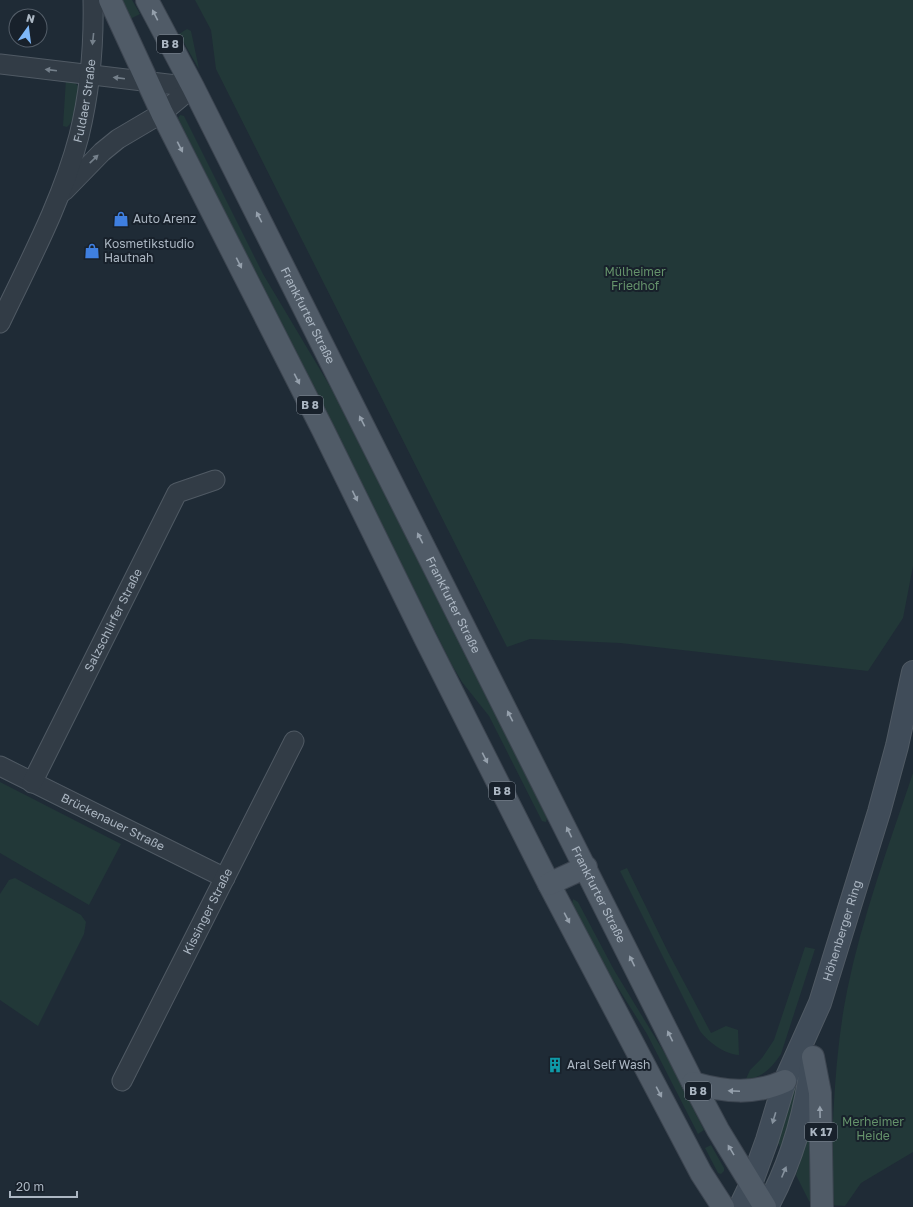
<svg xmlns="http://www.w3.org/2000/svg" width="913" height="1207" font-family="'Golos Text',sans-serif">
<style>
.green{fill:#223838}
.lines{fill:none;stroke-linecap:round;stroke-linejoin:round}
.street-casing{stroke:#505a64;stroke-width:21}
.secondary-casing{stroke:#505a64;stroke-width:24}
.primary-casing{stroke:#3c4550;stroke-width:24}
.street{stroke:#323c46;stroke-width:19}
.secondary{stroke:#404c59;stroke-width:22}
.primary{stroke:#505b67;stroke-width:22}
.oneway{fill:#95a0ac}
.oneway2{fill:#75808b}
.oneway3{fill:#86929e}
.labels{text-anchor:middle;stroke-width:4;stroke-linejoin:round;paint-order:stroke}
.shield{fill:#18212b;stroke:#808a95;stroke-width:1}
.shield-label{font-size:11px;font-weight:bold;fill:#acb7c3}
.street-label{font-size:12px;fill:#acb7c3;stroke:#18212b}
.poi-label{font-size:12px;fill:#acb7c3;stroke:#18212b;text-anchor:start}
.park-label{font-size:12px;fill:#65936b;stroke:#18212b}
</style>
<rect width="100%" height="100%" fill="#1f2b36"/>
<path class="green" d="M122,0H132L140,14L130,19Z
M195,0H913V566L903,618L868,671L620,643L530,639L507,647L216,69L211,30Z
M187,29L191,31L199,69L179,34Z
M66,79L74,82L80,88C79,98 75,122 67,127L63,126Z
M180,115L184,116L263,274L337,398L547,818L546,822L542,821L489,716L462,682L452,665L178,118Z
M913,773V1152L861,1183L845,1206L829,1205C833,1134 833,1061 847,991C862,917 889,845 913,773Z
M0,782L121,844L89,905L0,853Z
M627,868L668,952L711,1033L726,1026L738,1030L739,1055C725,1054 709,1043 700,1031L620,871Z
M15,878L81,915L86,922L84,934L38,1026L0,1000V894L9,880Z
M573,899L578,902L614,970L667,1057L704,1130L698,1134L647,1034L603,964L572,904Z
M805,947L815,949L781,1054C772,1067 763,1078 746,1079L750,1070L762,1058L774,1040Z
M800,1073L783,1152L777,1141L797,1077Z
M810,1130L814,1205L809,1201L796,1175Z
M711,1145L724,1168V1171L721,1174L718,1173L705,1148Z"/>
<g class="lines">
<defs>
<g id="street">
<path d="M0,64L193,87"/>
<path d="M64,191L102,152L118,139L162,113L193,87"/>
<path id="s1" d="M0,323C29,262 62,201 79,136C90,91 94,45 93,0"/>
<path id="s2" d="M0,766L225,878"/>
<path id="s3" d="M32,783L177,493L215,480"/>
<path id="s4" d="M122,1081L294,741"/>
</g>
<g id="secondary">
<path id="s5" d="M740,1207L751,1184L767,1140L785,1081L820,1003L879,812L897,746L913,672"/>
<path d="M767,1207C792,1161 806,1112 812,1060"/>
</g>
<g id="primary">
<path d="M110,0L162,113L323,430L425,638L549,884L701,1173L723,1207"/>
<path id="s6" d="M147,0L193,87L693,1083L718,1130L765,1207"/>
<path d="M549,884L586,867"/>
<path d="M813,1057L820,1093L822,1207"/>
<path d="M693,1083C725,1092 754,1095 785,1081"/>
</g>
</defs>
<use href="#street" class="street-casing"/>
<use href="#secondary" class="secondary-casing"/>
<use href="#primary" class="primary-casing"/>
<use href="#street" class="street"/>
<use href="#secondary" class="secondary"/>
<use href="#primary" class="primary"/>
</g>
<defs><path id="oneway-solid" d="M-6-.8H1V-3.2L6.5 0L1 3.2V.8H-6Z"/></defs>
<g class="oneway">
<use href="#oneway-solid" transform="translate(155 15) rotate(-117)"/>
<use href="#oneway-solid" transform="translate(180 147) rotate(63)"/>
<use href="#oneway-solid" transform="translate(259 217) rotate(-117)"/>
<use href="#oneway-solid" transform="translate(239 263) rotate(63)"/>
<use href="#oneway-solid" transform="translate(297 379) rotate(63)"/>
<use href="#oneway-solid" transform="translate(362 421) rotate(-117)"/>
<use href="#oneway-solid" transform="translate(355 496) rotate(64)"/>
<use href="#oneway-solid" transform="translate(420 538) rotate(-117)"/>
<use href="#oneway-solid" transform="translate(510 716) rotate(-117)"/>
<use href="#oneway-solid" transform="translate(485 758) rotate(63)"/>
<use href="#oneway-solid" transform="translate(569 832) rotate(-116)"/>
<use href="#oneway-solid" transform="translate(567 918) rotate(62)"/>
<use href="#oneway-solid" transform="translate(632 961) rotate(-116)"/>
<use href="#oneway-solid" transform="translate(670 1036) rotate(-116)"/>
<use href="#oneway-solid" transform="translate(734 1091) rotate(-178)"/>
<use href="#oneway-solid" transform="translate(659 1092) rotate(62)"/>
<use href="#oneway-solid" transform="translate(820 1112) rotate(-91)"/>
<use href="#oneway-solid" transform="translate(731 1150) rotate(-121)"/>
</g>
<g class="oneway2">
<use href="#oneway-solid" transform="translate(93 39) rotate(96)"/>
<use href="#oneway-solid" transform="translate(51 70) rotate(-173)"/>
<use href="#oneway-solid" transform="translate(119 78) rotate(-173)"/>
<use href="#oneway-solid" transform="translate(94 159) rotate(-44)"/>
</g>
<g class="oneway3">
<use href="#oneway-solid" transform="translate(774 1118) rotate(107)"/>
<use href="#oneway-solid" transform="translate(784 1172) rotate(-67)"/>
</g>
<defs>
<symbol id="shop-bare" viewBox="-9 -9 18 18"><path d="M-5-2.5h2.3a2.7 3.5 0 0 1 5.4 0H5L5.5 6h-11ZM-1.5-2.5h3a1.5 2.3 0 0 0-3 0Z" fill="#3f7fe0" stroke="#18212b" stroke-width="2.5" paint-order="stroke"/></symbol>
<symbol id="building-bare" viewBox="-9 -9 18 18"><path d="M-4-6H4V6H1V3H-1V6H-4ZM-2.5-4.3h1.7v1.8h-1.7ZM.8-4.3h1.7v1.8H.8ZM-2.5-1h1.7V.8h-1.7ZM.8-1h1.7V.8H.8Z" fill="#0f9aa8" stroke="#18212b" stroke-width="2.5" paint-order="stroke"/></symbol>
</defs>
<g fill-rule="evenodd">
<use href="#shop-bare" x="110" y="208" width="22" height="22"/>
<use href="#shop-bare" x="81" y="240" width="22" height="22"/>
<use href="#building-bare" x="544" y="1054" width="22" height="22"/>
</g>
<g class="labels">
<g class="shield">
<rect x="157" y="35" width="26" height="18" rx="3"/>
<rect x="297" y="396" width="26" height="18" rx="3"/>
<rect x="489" y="782" width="26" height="18" rx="3"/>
<rect x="685" y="1082" width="26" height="18" rx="3"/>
<rect x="805" y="1123" width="32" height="18" rx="3"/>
</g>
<g class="shield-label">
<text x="170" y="48">B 8</text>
<text x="310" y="409">B 8</text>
<text x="502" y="795">B 8</text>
<text x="698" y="1095">B 8</text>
<text x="821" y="1136">K 17</text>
</g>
<g class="street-label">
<text dy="4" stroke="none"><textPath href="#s1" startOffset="239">Fuldaer Straße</textPath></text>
<text dy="4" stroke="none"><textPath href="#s6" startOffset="354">Frankfurter Straße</textPath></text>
<text dy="4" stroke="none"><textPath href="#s6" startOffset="678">Frankfurter Straße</textPath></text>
<text dy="4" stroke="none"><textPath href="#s3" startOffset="182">Salzschlirfer Straße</textPath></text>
<text dy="4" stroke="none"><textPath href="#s2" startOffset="126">Brückenauer Straße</textPath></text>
<text dy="4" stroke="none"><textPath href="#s6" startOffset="1002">Frankfurter Straße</textPath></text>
<text dy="4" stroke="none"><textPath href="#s4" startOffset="190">Kissinger Straße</textPath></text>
<text dy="4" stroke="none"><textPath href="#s5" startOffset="295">Höhenberger Ring</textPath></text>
</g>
<g class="poi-label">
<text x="133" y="223">Auto Arenz</text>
<text x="104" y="248">Kosmetikstudio<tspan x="104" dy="14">Hautnah</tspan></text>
<text x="567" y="1069">Aral Self Wash</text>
</g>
<g class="park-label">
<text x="635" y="276">Mülheimer<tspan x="635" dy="14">Friedhof</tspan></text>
<text x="873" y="1126">Merheimer<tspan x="873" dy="14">Heide</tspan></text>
</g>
</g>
<g transform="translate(28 28) rotate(14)"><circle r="19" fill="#18212b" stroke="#535d68"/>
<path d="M0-3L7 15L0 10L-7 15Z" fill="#7eb7f7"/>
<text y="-6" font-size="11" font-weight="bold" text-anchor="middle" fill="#acb7c3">N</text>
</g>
<path d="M10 1191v6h67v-6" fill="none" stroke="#acb7c3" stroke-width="2"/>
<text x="16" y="1191" font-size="12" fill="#acb7c3" stroke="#18212b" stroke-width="3" paint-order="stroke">20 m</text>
</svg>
